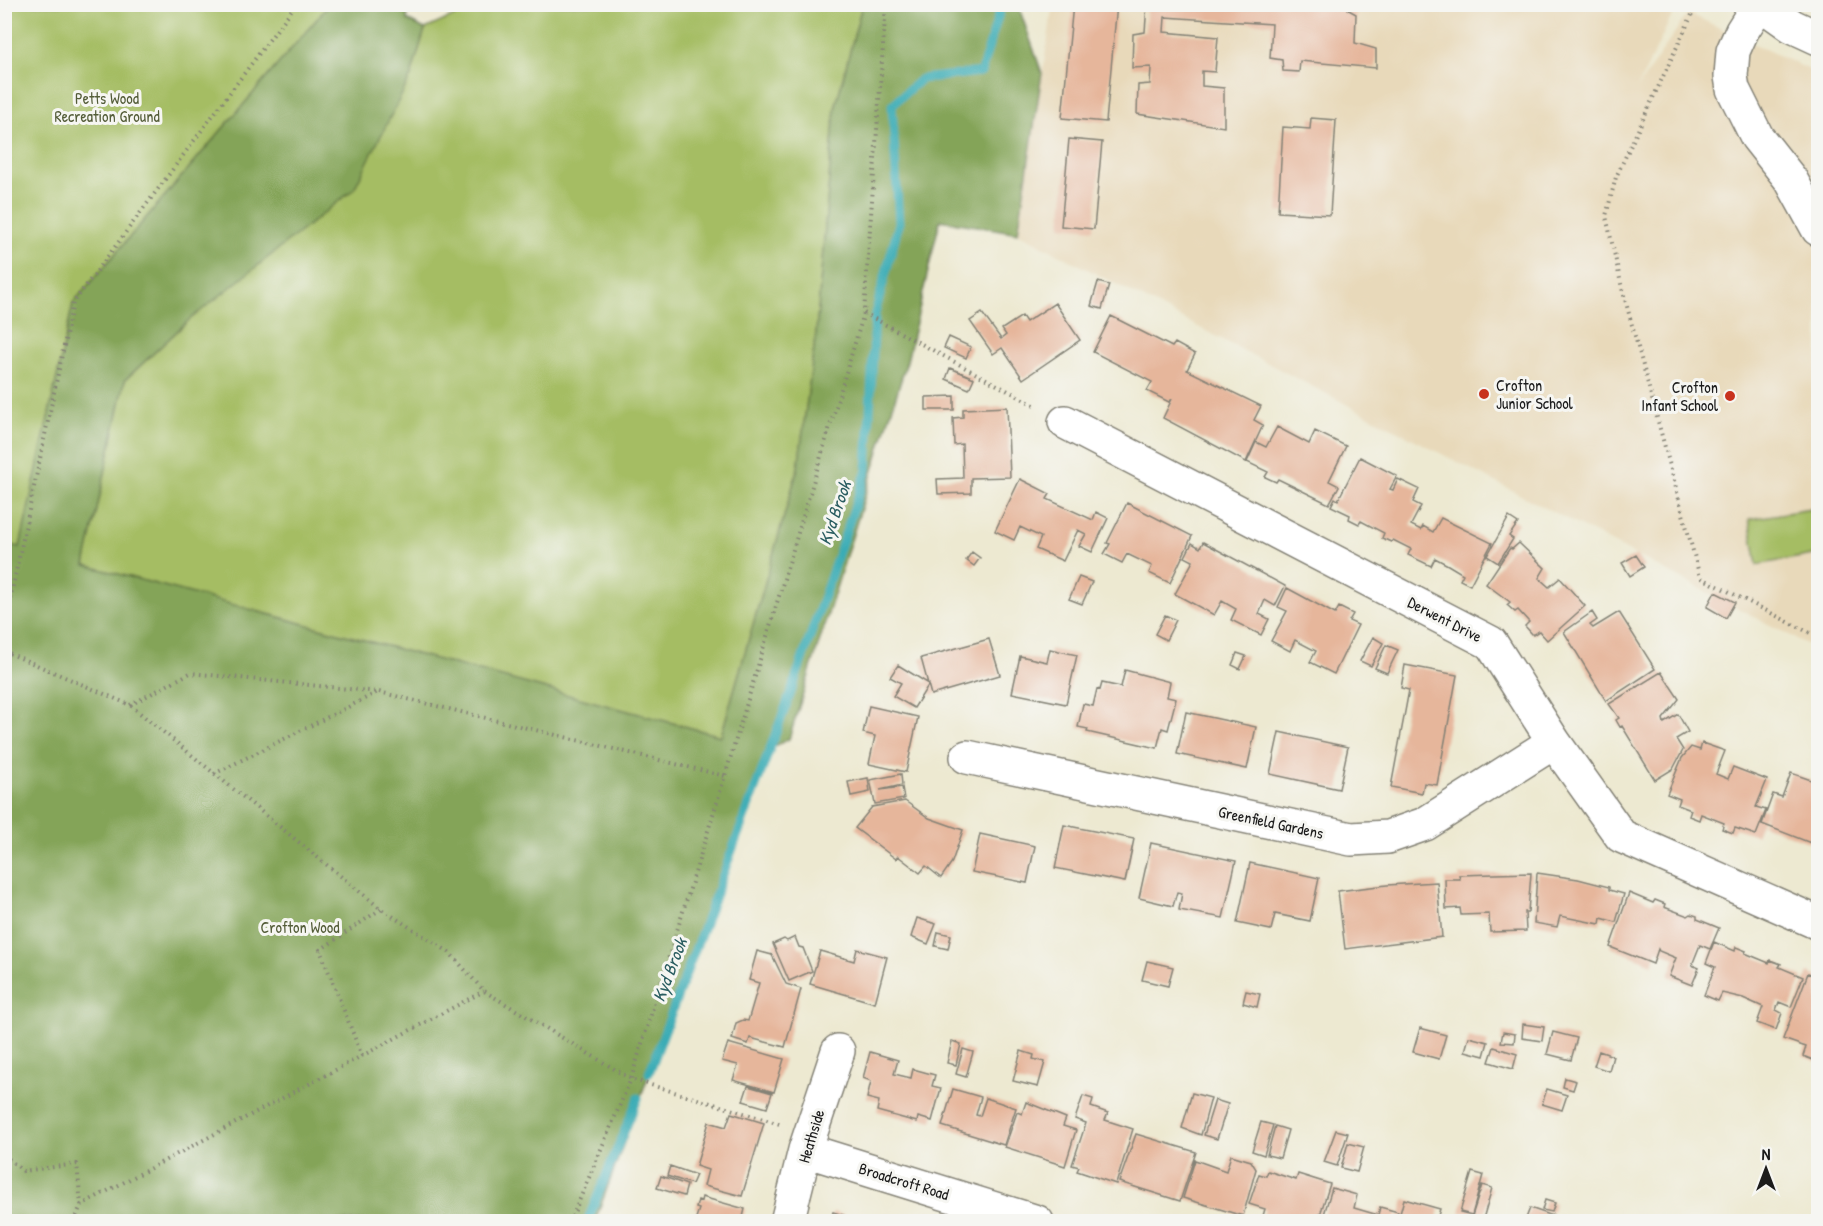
<svg xmlns="http://www.w3.org/2000/svg" width="1823" height="1226" font-family="'Patrick Hand',sans-serif">
<style>
.built{fill:#e8d9ba}
.green{fill:#a5bd63;stroke:#606c40;stroke-width:1.5}
.forest{fill:#84a459;stroke:#50603a;stroke-width:1.5}
.lines{fill:none;stroke-linecap:round;stroke-linejoin:round}
.stream{stroke:#3bacb5;stroke-width:9}
.building{fill:#e6b69b}
.minor-casing{stroke:#848276;stroke-width:36}
.path{stroke:#848276;stroke-width:4;stroke-dasharray:1.5 4.5;stroke-linecap:butt}
.minor{stroke:#fff;stroke-width:33}
.poi-dot{fill:#c8321e;stroke:#f6f6f2;stroke-width:2}
.labels{text-anchor:middle;stroke-width:6;stroke-linejoin:round;paint-order:stroke}
.park-label{font-size:16px;fill:#535c38;stroke:#f6f6f2}
.poi-label{font-size:16px;fill:#1c1c1c;stroke:#f6f6f2;text-anchor:start}
.street-label{font-size:16px;fill:#1c1c1c;stroke:#f6f6f2}
.water-label{font-size:18px;font-style:italic;fill:#2a5d61;stroke:#f6f6f2}
</style>
<rect width="100%" height="100%" fill="#f6f6f2"/>
<filter id="ink" filterUnits="userSpaceOnUse"><feTurbulence type="fractalNoise" baseFrequency=".0167" numOctaves="2"/><feDisplacementMap in="SourceGraphic" scale="12" xChannelSelector="R" yChannelSelector="G"/><feConvolveMatrix kernelMatrix="1 2 1 2 8 2 1 2 1" color-interpolation-filters="sRGB"/></filter>
<filter id="wash" filterUnits="userSpaceOnUse"><feTurbulence type="fractalNoise" baseFrequency=".008" numOctaves="4" result="noise"/><feDisplacementMap in="SourceGraphic" scale="24" xChannelSelector="R" yChannelSelector="G"/><feGaussianBlur stdDeviation="1.35" result="paint"/><feColorMatrix in="noise" values="0 0 0 0 0 0 0 0 0 0 0 0 0 0 0 0 0 1.4 0 .05"/><feComposite in="paint" operator="in"/></filter>
<g filter="url(#wash)">
<rect width="100%" height="100%" fill="#ede9d1"/>
<path class="built" d="M1053,5H1677L1637,89L1688,13L1818,74V650L1018,233Z"/>
<path class="green" d="M4,5H329L73,303L20,548L4,545Z
M483,5H862L835,109L816,333L798,468L721,736L85,565L125,380L188,321L411,76L425,29L476,6Z
M1818,508V554L1757,565L1749,519Z"/>
<path class="forest" d="M329,5H409L407,20L425,29L411,76L354,189L188,321L125,380L85,565L721,736L798,468L816,333L835,109L862,5H1018L1042,73L1018,233L940,220L907,361L789,739L769,749L595,1221H5V544L20,547L73,303Z"/>
<g class="lines">
<path class="stream" d="M649,1073L790,695L867,470L875,314L899,223L892,105L921,79L981,72L1002,4
M587,1222L638,1098"/>
</g>
<g id="blocks">
<path class="building" d="M1073,4H1117L1106,122L1062,118Z
M1147,4H1348L1347,9L1356,14L1355,43L1376,49V68L1300,61L1299,72L1283,71L1282,60L1270,58L1272,24L1165,17L1164,32L1218,37L1215,72L1202,71V86L1224,88V127L1137,114L1138,85L1150,84L1151,67L1132,68L1133,34L1145,32Z
M1311,118L1336,120L1330,215L1278,212L1283,127L1310,129Z
M1069,139L1102,142L1094,229L1061,226Z
M1098,282L1109,285L1102,309L1091,306Z
M1055,303L1080,340L1023,379L1002,348L993,354L970,321L982,313L1001,339L1006,335L1002,329L1022,316L1026,322Z
M1111,316L1172,347L1175,343L1195,354L1187,370L1261,406L1254,420L1263,425L1246,462L1163,418L1172,399L1169,402L1147,391L1152,382L1093,352Z
M949,337L971,347L966,358L944,348Z
M950,368L974,378L969,389L946,379Z
M954,396V410H926V397Z
M1007,407L1010,477L971,478V493L938,494L937,479L963,478L962,444L954,445L953,418L963,417V409Z
M1277,427L1309,444L1315,431L1346,446L1329,481L1339,486L1329,504L1278,479L1276,482L1265,477L1268,472L1247,462L1256,442L1266,447Z
M1360,457L1397,476L1390,489L1393,490L1398,479L1419,489L1413,502L1421,506L1411,525L1421,530L1423,526L1433,532L1441,518L1492,543L1470,585L1460,580L1463,574L1448,565L1435,558L1431,566L1408,555L1411,549L1393,540L1391,542L1382,538L1384,533L1361,521L1359,524L1349,519L1350,515L1331,506L1335,498L1338,500Z
M1020,479L1050,494L1047,499L1093,520L1096,512L1108,518L1092,552L1079,546L1086,534L1078,530L1063,561L1036,549L1041,537L1020,527L1014,540L995,531Z
M1127,503L1192,536L1170,583L1149,573L1152,566L1127,554L1122,563L1104,554L1110,544L1107,543Z
M1509,517L1518,523L1509,536L1513,539L1498,563L1487,556Z
M1203,542L1285,586L1275,606L1265,600L1259,614L1269,619L1261,635L1231,620L1236,609L1222,601L1214,615L1175,594L1193,561L1185,557L1192,543L1200,548Z
M1519,543L1545,568L1539,578L1549,587L1560,578L1585,606L1547,640L1539,631L1533,635L1525,626L1529,622L1518,610L1515,612L1507,605L1510,602L1486,584L1510,548L1512,549Z
M972,552L980,558L974,566L966,560Z
M1636,555L1644,567L1630,576L1622,563Z
M1079,577L1092,582L1082,604L1069,599Z
M1287,588L1335,614L1339,607L1353,614L1349,621L1358,625L1334,674L1310,662L1316,651L1295,640L1290,651L1271,641L1287,611L1278,607Z
M1715,592L1735,602L1726,618L1707,607Z
M1592,612L1597,620L1590,625L1593,628L1619,612L1655,669L1606,701L1564,632Z
M1165,615L1176,620L1166,640L1155,634Z
M1373,637L1383,643L1371,666L1360,661Z
M989,639L1000,675L931,695L921,658Z
M1386,645L1398,650L1387,673L1375,668Z
M1050,649L1077,655L1066,704L1012,693L1020,656L1047,662Z
M1237,653L1246,656L1240,669L1232,665Z
M898,665L929,684L914,708L893,696L901,683L890,677Z
M1405,665L1457,675L1437,785L1424,783L1422,793L1391,787L1409,690L1401,688Z
M1125,670L1170,682L1167,697L1176,699L1168,730L1162,728L1157,748L1087,732L1088,729L1078,727L1083,704L1093,706L1097,689L1100,690L1102,683L1121,687Z
M1661,672L1679,699L1663,719L1664,723L1678,714L1688,732L1676,739L1683,750L1673,769L1655,780L1622,726L1620,727L1616,720L1619,718L1609,704Z
M869,706L918,717L906,772L869,764L875,736L863,733Z
M1186,712L1256,727L1247,769L1177,754Z
M1279,732L1348,747L1339,789L1270,774Z
M1702,743L1725,751L1716,774L1728,779L1733,767L1767,780L1756,807L1766,810L1756,835L1735,828L1733,833L1722,829L1724,823L1701,814L1699,820L1689,816L1691,810L1678,805L1680,799L1667,794L1682,758L1691,747L1700,750Z
M1791,773L1814,781L1812,786L1818,788V849L1815,848L1816,845L1762,824L1773,794L1782,797Z
M901,774L902,785L880,790L902,787L904,799L875,804L870,780Z
M868,778L870,792L851,796L848,782Z
M905,801L929,818L963,830L952,862L941,878L926,866L920,873L898,856L896,859L855,828L872,807Z
M1064,825L1134,839L1125,882L1055,868Z
M980,834L1035,846L1027,883L972,872Z
M1151,843L1236,861L1223,918L1179,910L1182,893L1177,892L1173,906L1139,898Z
M1250,863L1319,878L1310,921L1275,914L1271,930L1237,923Z
M1531,873L1528,912H1525L1526,931L1490,932L1489,914L1461,915L1460,908L1446,909L1445,879H1460L1459,875Z
M1537,873L1578,879L1609,887V890L1624,894L1616,922L1601,918L1600,924L1560,916L1557,927L1534,923Z
M1437,882L1442,937L1345,949L1338,891L1387,885Z
M1629,893L1653,903L1655,900L1665,904L1664,907L1688,916L1691,914L1697,916V919L1719,928L1710,949L1700,945L1692,965L1699,968L1692,985L1669,976L1676,958L1659,951L1658,949L1653,964L1610,947Z
M917,918L936,924L928,944L911,937Z
M938,932L951,935L948,949L935,946Z
M795,937L799,947L803,948L812,971L789,981L773,944L784,939L787,941Z
M1714,942L1735,951L1736,947L1746,951L1745,953L1769,963L1770,960L1781,964L1779,967L1803,977L1791,1007L1779,1002L1776,1010L1782,1013L1776,1030L1757,1023L1763,1007L1743,998L1722,993L1718,1001L1704,995L1715,967L1706,963Z
M857,949L887,957L875,1003L810,984L820,951L854,961Z
M757,951L772,955L786,984L801,989L785,1047L750,1038L748,1044L732,1039L736,1023L743,1020L748,1021L759,983L749,980Z
M1147,961L1173,967L1168,986L1142,980Z
M1808,973L1818,977V1062L1803,1056L1806,1047L1783,1039Z
M1246,991L1260,994L1257,1007L1243,1003Z
M1523,1024L1544,1027L1542,1041L1522,1038Z
M1420,1028L1446,1035L1439,1059L1413,1052Z
M1503,1032L1515,1034L1514,1043L1501,1042Z
M1553,1032L1577,1038L1571,1060L1547,1054Z
M1469,1037L1488,1042L1484,1056L1465,1051Z
M952,1041L961,1044L956,1065L947,1063Z
M728,1043L784,1059L774,1092L733,1080L738,1065L722,1061Z
M1494,1047L1517,1054L1513,1069L1489,1062Z
M963,1049L973,1052L966,1077L956,1074Z
M1021,1051L1034,1055L1033,1059L1045,1062L1038,1087L1013,1081Z
M1599,1051L1613,1056L1609,1071L1594,1066Z
M870,1052L898,1060L894,1074L911,1078L913,1069L935,1075L932,1086L941,1088L932,1121L918,1117L917,1122L877,1111L879,1101L867,1098L871,1081L863,1078Z
M1565,1078L1576,1081L1573,1090L1563,1087Z
M748,1086L772,1093L767,1108L743,1101Z
M953,1089L981,1097L976,1115L980,1116L986,1098L1016,1108L1004,1145L942,1126Z
M1547,1089L1567,1095L1562,1110L1542,1104Z
M1192,1093L1211,1098L1201,1135L1182,1128Z
M1083,1096L1093,1099L1091,1107L1108,1113L1105,1120L1133,1129L1116,1184L1077,1171L1079,1167L1072,1165L1086,1123L1075,1119Z
M1215,1100L1228,1104L1217,1139L1204,1135Z
M1026,1102L1066,1118L1063,1126L1076,1130L1065,1166L1005,1147L1017,1112L1022,1114Z
M731,1113L764,1123L742,1196L704,1186L708,1170L696,1166L709,1122L726,1127Z
M1261,1122L1273,1125L1264,1155L1252,1151Z
M1275,1126L1288,1130L1280,1158L1267,1155Z
M1336,1130L1348,1133L1337,1166L1324,1162Z
M1136,1134L1196,1152L1180,1201L1119,1182Z
M1348,1143L1364,1147L1357,1172L1341,1168Z
M1231,1155L1251,1161L1256,1169L1243,1216L1183,1198L1195,1160L1226,1171Z
M670,1166L696,1175L692,1184L667,1176Z
M1268,1171L1296,1180L1298,1174L1330,1184L1318,1221H1270L1262,1219L1265,1209L1249,1204L1259,1174L1266,1176Z
M1472,1172L1483,1175L1472,1215L1460,1212Z
M661,1176L687,1185L684,1196L657,1188Z
M1482,1185L1492,1188L1483,1219L1472,1216Z
M1332,1188L1357,1195L1354,1208L1378,1215L1380,1207L1398,1212L1395,1221H1322Z
M702,1197L745,1209L742,1221H695L699,1209L696,1208L698,1200L701,1201Z
M1404,1199L1440,1209L1437,1219L1443,1221H1398Z
M1545,1200L1555,1203L1552,1212L1542,1210Z
M1530,1208L1553,1216L1551,1221H1525Z
M833,1212L862,1221H830Z"/>
</g>
</g>
<g filter="url(#ink)">
<use href="#blocks" fill-opacity="0" stroke="#848276" stroke-width="1.5"/>
<g class="lines">
<defs>
<path id="minor" d="M1759,4L1742,31L1733,51L1731,76L1733,89L1757,137L1791,180L1818,229
M1761,4L1792,26L1818,38
M1065,422L1491,643L1554,742L1621,836L1818,923
M967,757L1351,839L1388,837L1425,824L1554,742
M805,1150L1037,1222
M787,1222L805,1150L838,1051"/>
</defs>
<use href="#minor" class="minor-casing"/>
<path class="path" d="M1697,4L1616,177L1606,216L1622,288L1700,577L1818,637
M864,313L1038,407
M4,628L73,303L296,4
M4,651L130,705L381,909L449,952L484,991L631,1079L780,1124
M130,705L190,673L379,692L725,776
M214,774L378,692
M362,1056L320,950L381,909
M4,1155L23,1171L77,1164L81,1205
M74,1222L81,1205L484,991
M570,1222L631,1079L725,776L864,313L886,4"/>
<use href="#minor" class="minor"/>
</g>
</g>
<g class="poi-dot">
<circle cx="1484" cy="394" r="6"/>
<circle cx="1730" cy="396" r="6"/>
</g>
<g class="labels">
<g class="park-label">
<text x="107" y="104">Petts Wood<tspan x="107" dy="18">Recreation Ground</tspan></text>
<text x="300" y="933">Crofton Wood</text>
</g>
<g class="poi-label">
<text x="1496" y="391">Crofton<tspan x="1496" dy="18">Junior School</tspan></text>
<text x="1718" y="393" text-anchor="end">Crofton<tspan x="1718" dy="18">Infant School</tspan></text>
</g>
<g class="street-label">
<text transform="translate(1445 619) rotate(27)" y="6">Derwent Drive</text>
<text transform="translate(1271 822) rotate(12)" y="6">Greenfield Gardens</text>
<text transform="translate(811 1136) rotate(-73)" y="6">Heathside</text>
<text transform="translate(904 1181) rotate(17)" y="6">Broadcroft Road</text>
</g>
<g class="water-label">
<text transform="translate(835 513) rotate(-71)" y="6">Kyd Brook</text>
<text transform="translate(670 970) rotate(-69)" y="6">Kyd Brook</text>
</g>
</g>
<rect width="1823" height="1226" fill="none" stroke="#f6f6f2" stroke-width="24"/>
<g transform="translate(1766 1169)" stroke="#f6f6f2" stroke-width="4.5" paint-order="stroke">
<path d="M0-4.5L10 22L0 15L-10 22Z" fill="#1c1c1c"/>
<text y="-9" font-size="16" font-weight="bold" text-anchor="middle" fill="#1c1c1c">N</text>
</g>
</svg>
